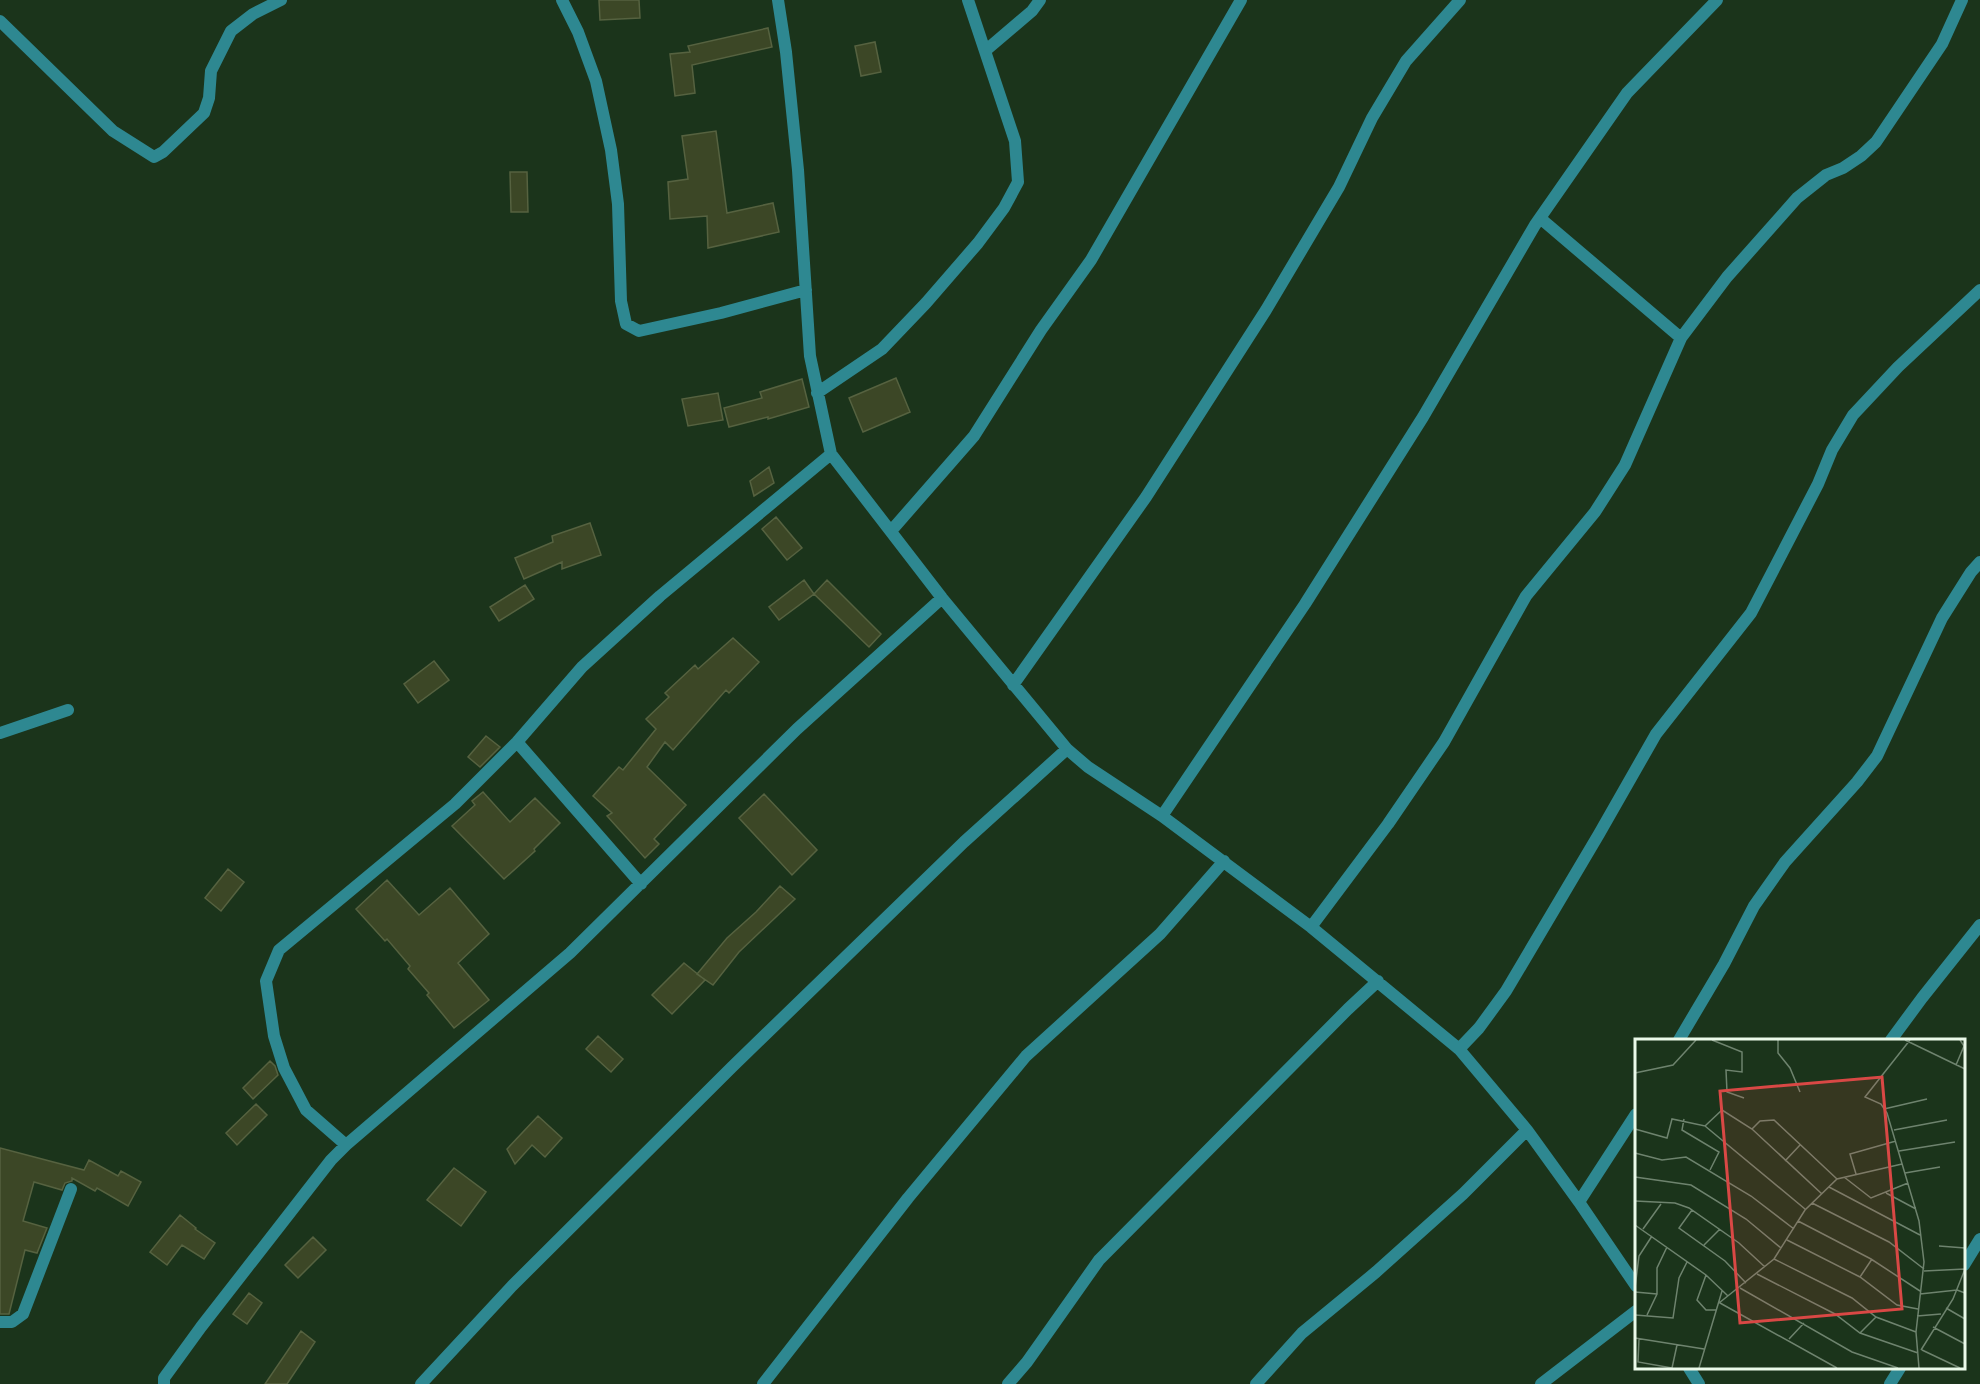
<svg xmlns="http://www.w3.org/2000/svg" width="1980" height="1384" font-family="'DejaVu Sans',sans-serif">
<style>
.building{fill:#3c4726;stroke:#566240;stroke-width:1.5}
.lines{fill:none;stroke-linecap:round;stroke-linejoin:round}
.street{stroke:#2e8891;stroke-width:12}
.inset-road{fill:none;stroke:#6e836e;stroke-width:1.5}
.view{fill:#d94845;fill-opacity:0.15;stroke:#d94845;stroke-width:3}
.inset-edge{fill:none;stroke:#ebfaea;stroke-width:3}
</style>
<rect width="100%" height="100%" fill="#1b341b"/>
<path class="building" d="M599,0H639L640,18L600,20Z
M768,28L772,47L692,65L695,93L675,96L670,54L690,52L688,46Z
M875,42L881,72L861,76L855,46Z
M716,131L727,213L773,203L779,232L708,248L707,216L670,219L668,182L688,179L682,136Z
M510,172H527L528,212H511Z
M896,378L910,412L863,432L849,398Z
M802,379L809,407L768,419V417L729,427L724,408L762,398L760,392Z
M718,393L723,420L688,426L682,399Z
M769,467L774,483L754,496L750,481Z
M776,517L802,548L787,560L762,529Z
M590,523L601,555L562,569V562L524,579L515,558L553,542L552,536Z
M804,580L814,594L779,620L769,607Z
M827,580L881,634L869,647L814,594Z
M525,585L534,599L499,621L490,607Z
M733,638L759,662L729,693L726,690L673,750L665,742L647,767L686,805L654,839L659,844L645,858L607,816L612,813L593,796L619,767L623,770L656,729L646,719L669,697L665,693L695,665L698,669Z
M434,661L449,680L418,703L404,684Z
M486,736L500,747L480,767L468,757Z
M483,792L510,822L535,798L560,823L534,849L535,851L504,879L452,826L475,805L472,801Z
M764,794L817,850L792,875L739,818Z
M228,869L244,882L221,911L205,898Z
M387,880L419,915L450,888L489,934L458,963L489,1000L454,1028L427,995L429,993L408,969L410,966L387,939L385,941L356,909Z
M780,886L795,899L739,952L713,985L697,974L727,938L756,912Z
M684,963L705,980L672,1014L652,995Z
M598,1036L623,1059L611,1072L586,1049Z
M270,1061L275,1066L278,1075L253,1099L243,1088Z
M256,1104L267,1115L237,1145L226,1133Z
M538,1116L562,1138L545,1157L532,1145L515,1164L507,1149Z
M0,1148L84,1170L89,1160L118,1176L121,1171L141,1182L128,1206L97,1188L95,1191L72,1178V1181L65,1183L62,1190L34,1182L23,1221L47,1228L37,1253L25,1250L9,1314H0Z
M454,1168L486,1192L461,1226L427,1200Z
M180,1215L196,1228L195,1229L215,1243L204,1259L182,1245L167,1265L150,1252Z
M313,1237L326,1250L298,1278L285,1265Z
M249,1293L262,1303L247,1324L233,1314Z
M301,1331L315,1342L287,1384H265Z"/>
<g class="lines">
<path class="street" d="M562,0L578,32L596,81L611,150L618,204L621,301L626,324L639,331L721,313L806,290
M778,0L786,52L798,170L810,356L831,454L942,598L1067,749L1088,767L1162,816L1311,927L1459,1049L1527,1130L1579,1202L1636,1286
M0,21L113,131L154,157L163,152L204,113L209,98L211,71L231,31L253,14L281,0
M985,51L1032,11L1040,0
M1540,218L1681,338
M817,393L882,349L926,303L978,243L1004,208L1018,182L1015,141L968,0
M891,531L974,436L1041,330L1091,260L1241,0
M1013,685L1146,497L1266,310L1339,187L1372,118L1406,61L1460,0
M0,733L68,710
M517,742L641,884
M1162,816L1305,604L1423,417L1535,225L1627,93L1717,0
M1311,927L1388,824L1444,742L1526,596L1595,512L1625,465L1681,338L1727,277L1797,198L1826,175L1843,168L1861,156L1876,142L1942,44L1962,0
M1679,1040L1724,964L1754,906L1785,862L1857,782L1877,756L1942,618L1971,572L1980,562
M1891,1040L1922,998L1980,925
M1459,1049L1479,1028L1506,991L1599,834L1656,734L1751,613L1818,484L1832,450L1853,415L1898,367L1980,290
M346,1145L306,1110L284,1068L274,1036L266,981L279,950L455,804L517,742L582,667L660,596L831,454
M1579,1202L1636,1114
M1964,1265L1980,1239
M0,1322H12L23,1314L71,1189
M1689,1368L1699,1384
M164,1384V1378L201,1327L331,1160L346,1145L570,953L797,729L942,598
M421,1384L512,1286L732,1067L964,842L1067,749
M763,1384L908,1198L1026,1056L1160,934L1224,861
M1008,1384L1027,1362L1099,1260L1348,1009L1378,981
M1256,1384L1302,1333L1376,1272L1463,1194L1527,1130
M1541,1384L1636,1311
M1890,1384L1900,1368"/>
</g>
<g transform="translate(1635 1039)">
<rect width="330" height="330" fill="#1b341b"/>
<path class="inset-road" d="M77,1L107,13V33L91,31L92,53L109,59M143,1V14L155,29L165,53M270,1L330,30M275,1L230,58L246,65L252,74L284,182L289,223L281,293L284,329M321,26L329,7L325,1M0,34L38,26L61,1M249,70L292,60M49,80L47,91L84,113L75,131M70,87L170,170M0,90L32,99L37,80L70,87L87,71L117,90L187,155M117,90L125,82L139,81L202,140M259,91L312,81M264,112L320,103M0,114L27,121L51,118L116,157L159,190M150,122L165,106M270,134L305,128M221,135L215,115L261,102M0,138L56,146L111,180L146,209M209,138L236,159L273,144M194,148L285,196M251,154L281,170M0,162L40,164L54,169L104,204L130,228M177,164L254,203L289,230M57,171L44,189L90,222L111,244M163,182L236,220L285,252M0,186L71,236L93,257M8,190L26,165M152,201L225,238L262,266L283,270M69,206L85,190M304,207L330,209M139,220L217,259L241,278L281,293M289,232L330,230M122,235L200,275L225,294L283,314M71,236L62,261L71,271H82M225,238L237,220M0,249L4,217L17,197M105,249L217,313L263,329M0,253L22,255M285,255L322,251L330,254M84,264L139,220L170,171L202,140L267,125M85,264L202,329M311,269L330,280M0,276L38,279L44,239L52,223M12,276L22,255V229L32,208M282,277L306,275M298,288L330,305M225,294L241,278M0,299L69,310M4,300L3,323L37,329M154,300L169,284M286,311L318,260L330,230M287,311L325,329M37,329L42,306M64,329L87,252"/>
<path class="view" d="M247,38L267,270L105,284L85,52Z"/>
<rect width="330" height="330" class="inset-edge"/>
</g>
</svg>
